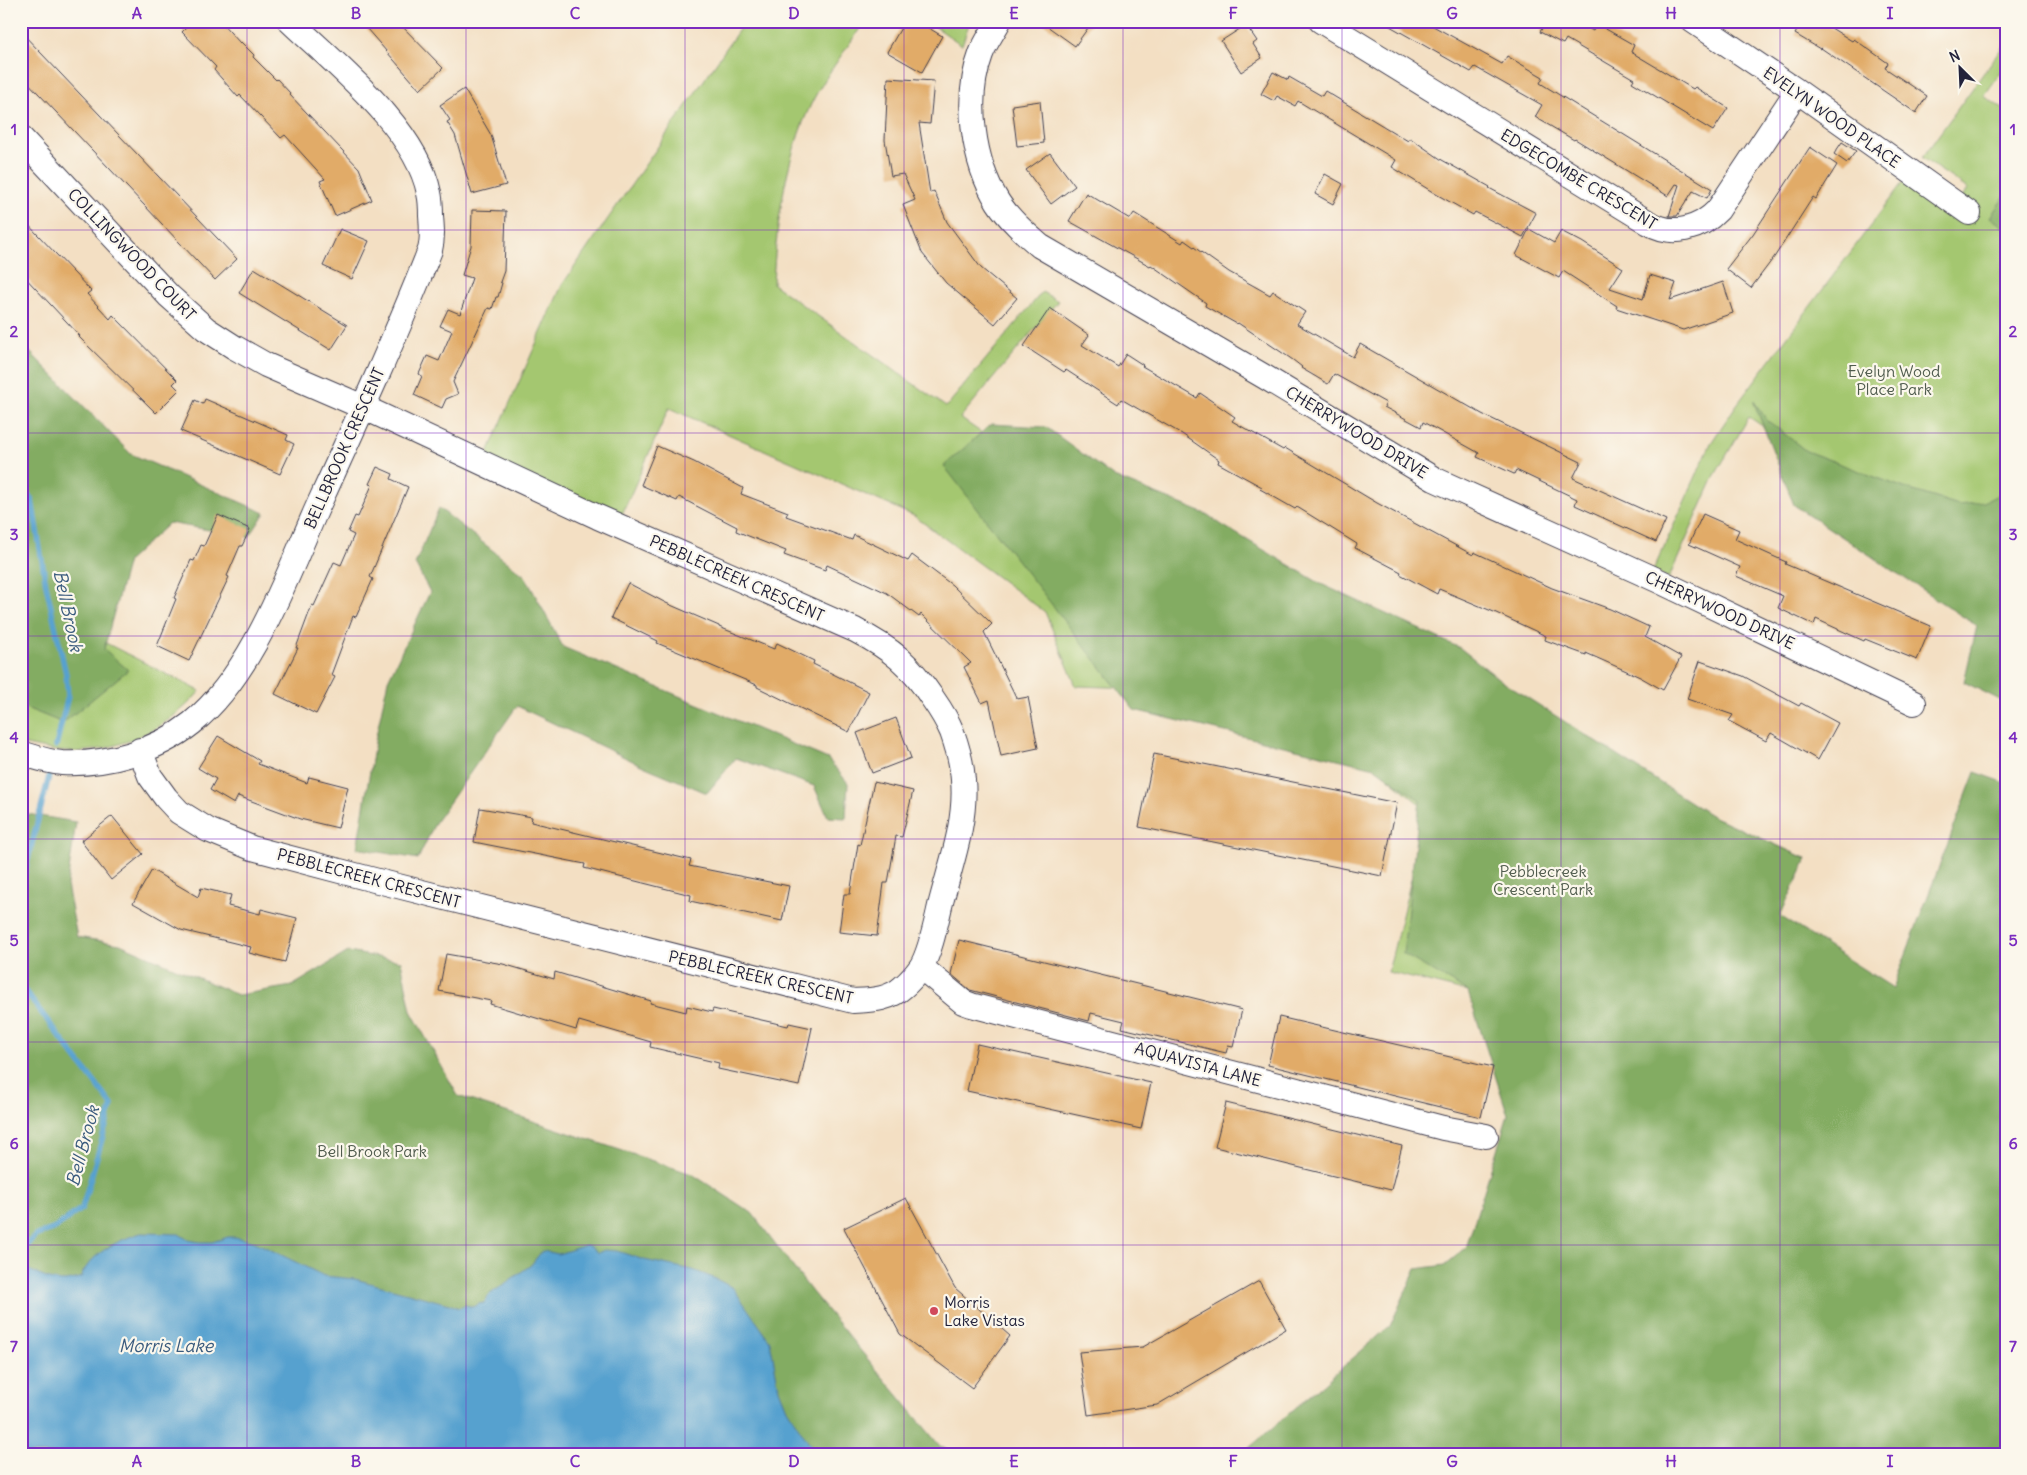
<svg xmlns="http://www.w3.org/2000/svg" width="2027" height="1475" font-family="Delius,sans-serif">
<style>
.green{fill:#a4c770;stroke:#637456}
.forest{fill:#83ac62;stroke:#52674e}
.water{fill:#57a1cf;stroke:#3c6285}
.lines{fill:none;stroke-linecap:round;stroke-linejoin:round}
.stream{stroke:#57a1cf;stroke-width:5.5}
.building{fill:#e1ab67}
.minor-casing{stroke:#413e4f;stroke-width:26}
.minor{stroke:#fff;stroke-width:24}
.grid{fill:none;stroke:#7b2cbf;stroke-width:1;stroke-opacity:0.55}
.poi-dot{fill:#d1495b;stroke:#fbf7ec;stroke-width:2}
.labels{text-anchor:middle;stroke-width:4.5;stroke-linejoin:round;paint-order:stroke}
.street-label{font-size:16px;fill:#22223b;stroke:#fbf7ec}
.park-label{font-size:16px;fill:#505c4e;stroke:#fbf7ec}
.poi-label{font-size:16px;fill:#22223b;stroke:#fbf7ec;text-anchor:start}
.water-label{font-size:18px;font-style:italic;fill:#3a5b7e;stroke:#fbf7ec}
.neatline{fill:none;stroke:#7b2cbf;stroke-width:2}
.grid-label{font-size:16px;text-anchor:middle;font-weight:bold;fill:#7b2cbf}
</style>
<rect width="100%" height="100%" fill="#fbf7ec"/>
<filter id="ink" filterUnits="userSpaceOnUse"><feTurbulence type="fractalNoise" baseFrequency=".02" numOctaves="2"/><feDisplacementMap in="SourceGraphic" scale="10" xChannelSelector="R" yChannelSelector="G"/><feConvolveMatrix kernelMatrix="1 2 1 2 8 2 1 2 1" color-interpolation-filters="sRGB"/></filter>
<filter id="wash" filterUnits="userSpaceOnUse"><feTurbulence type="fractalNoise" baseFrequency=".0096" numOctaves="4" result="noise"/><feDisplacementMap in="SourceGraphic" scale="20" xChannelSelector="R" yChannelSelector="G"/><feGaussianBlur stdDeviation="1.12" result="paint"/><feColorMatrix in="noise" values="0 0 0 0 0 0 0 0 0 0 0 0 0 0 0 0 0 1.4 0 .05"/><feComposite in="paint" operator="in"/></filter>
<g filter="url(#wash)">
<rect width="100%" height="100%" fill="#f3dfc3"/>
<path class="green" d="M745,21H865C850,44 832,67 818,91C787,145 776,223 773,284L946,407L1042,292L1058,301L960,418L998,444L1712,816L1807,859L1635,1034L1388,972L1428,811L1319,720L1200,690L1076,686L1045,612L914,516L669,408L620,519L485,459L562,285Z
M927,21H970L962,45Z
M2006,42V65L1984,96L2006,111V591L1749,417L1715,475L1669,578L1653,571L1711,443L1735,407L1903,182L1949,216L1968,189L1922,158Z
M21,366L96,638L200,691C167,731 108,757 56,751C44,749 33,746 21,744Z"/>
<path class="forest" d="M2006,194V229L1990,217Z
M21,343L131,454L265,513L249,537L169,523L128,561L104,649L128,670L63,723L21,706Z
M1753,400L1767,420L1806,451L1907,489L1959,505L1984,502L2000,494L2006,487V703L1964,682L1977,626L1794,505Z
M991,424L1046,427L1114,477L1208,515L1222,525L1321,584L1460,648L1503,682L1712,816L1807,859L1780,916L1893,988L1975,772L2006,783V1454H1242L1390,1326L1416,1269L1445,1265L1466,1248L1508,1115L1468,992L1403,954L1420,800L1375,768L1134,710L944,466Z
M439,508L525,576L563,647L828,759L848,783L846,818L828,817L814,786L736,758L707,793L643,766L517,706L435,823L418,859L357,848L376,736L388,680L430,592L415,564Z
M21,813L76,822L67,885L77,937L120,944L238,995L292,986L348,952L401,961L411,1011L458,1096L692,1174L752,1213L812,1292L940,1446L954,1454H803L480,1326L70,1290L21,1298Z"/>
<path class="water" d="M141,1233L179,1234L188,1240L200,1242H212L228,1237H235L255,1242L324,1276L355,1279L449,1304L459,1308L466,1305L473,1307L478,1304L484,1303L489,1295L531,1265L542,1251L558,1254L586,1245L591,1247L598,1253L604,1250L617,1251L644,1260L693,1270L716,1279L733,1288L770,1341L779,1389L787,1409L808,1442L820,1454H21V1268C29,1269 33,1272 39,1275C54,1282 67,1283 81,1277C90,1254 118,1240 141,1233Z"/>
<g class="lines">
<path class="stream" d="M21,484L32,500L46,585L66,674L68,696L56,746
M21,887L49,776
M21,986L112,1105L82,1208L55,1228L35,1236L21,1252"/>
</g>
<g id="blocks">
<path class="building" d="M193,21H220L240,43L241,42L254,55L253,57L276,80L277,79L290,93L289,94L359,168L372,200L335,216L320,181L325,179L285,135L281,138L240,95L238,97L214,70L216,67L182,32Z
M360,21H397L443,68L420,90Z
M905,21H917L942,36L922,72L887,52Z
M1040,21H1093L1075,46Z
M1381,21H1424L1502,64L1507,56L1543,77L1540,83L1712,189L1707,198L1693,191L1677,216H1669L1679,185L1676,184L1668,196L1575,139L1574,140L1535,117L1542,105L1475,67L1471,72Z
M1546,21H1575L1593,31L1597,24L1634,45L1631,52L1693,89L1695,87L1728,108L1713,131L1632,82L1634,79L1566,39L1563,44L1540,32Z
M1803,21H1820L1852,41L1854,39L1888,63L1885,68L1927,96L1916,113L1821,48L1820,49L1795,34Z
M1246,25L1257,41L1253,44L1262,58L1241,72L1221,41Z
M21,32L237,259L215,280L21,75Z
M1273,72L1288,80L1289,77L1322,96L1325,91L1408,141L1410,138L1442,160L1490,187L1489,188L1536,213L1523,237L1475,212L1473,215L1436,194L1392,167L1396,160L1298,101L1295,106L1277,96L1274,101L1261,94Z
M888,78L934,81L930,124L919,123L930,193L934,191L947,222L981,268L1017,298L995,324L946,283L922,253L903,205L915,200L903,174L891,176L885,140Z
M464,89L491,135L506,185L472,194L455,135L447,122L450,120L440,105Z
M1040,101L1044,143L1017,146L1012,105Z
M1842,142L1856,151L1847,163L1834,154Z
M1810,147L1837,165L1816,199L1813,197L1775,256L1751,288L1726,269L1753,234Z
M1050,153L1075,186L1051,204L1026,170Z
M1325,174L1343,184L1333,204L1315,194Z
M1086,193L1130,219L1134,213L1182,243L1184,240L1229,272L1270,295L1273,291L1305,312L1297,324L1353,357L1360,344L1482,414L1581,462L1573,478L1666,520L1656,542L1575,505L1577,499L1516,470L1514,474L1477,457L1479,453L1423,422L1421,427L1384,407L1386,403L1334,374L1328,384L1301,368L1302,367L1293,360L1238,323L1237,324L1205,306L1206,303L1151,265L1150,266L1069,221Z
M472,210L506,211L504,271L500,282L502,283L498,297H496L492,309L488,308L453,382L458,394L446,399L442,408L414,395L422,376L419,374L427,356L439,361L452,331L440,326L448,309L460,314L472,278L462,275L471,246Z
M21,217L91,291L87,294L110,319L113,315L177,380L173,384L179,390L156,413L79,337L80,336L21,273Z
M340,229L369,241L352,279L323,266Z
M1529,229L1554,243L1561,231L1582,242L1623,268L1610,288L1643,299L1650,275L1676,283L1670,300L1723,282L1733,313L1683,330L1616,308L1617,306L1563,271L1559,278L1516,255Z
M254,268L347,325L331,350L239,293Z
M1050,308L1089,335L1082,345L1118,367L1126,354L1143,365L1142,366L1197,398L1200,393L1235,417L1232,421L1283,450L1285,448L1377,503L1473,555L1474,552L1552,588L1610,609L1649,627L1645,637L1681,657L1663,690L1640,677L1586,653V655L1545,640L1546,636L1494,612L1439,589L1437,594L1400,574L1401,572L1355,548L1357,544L1297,507L1295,509L1260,489L1262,487L1218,463L1219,460L1182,434L1121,399L1118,404L1066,370L1064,372L1024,346Z
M205,399L288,435L286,440L294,444L280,474L181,431L195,400L203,404Z
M657,446L694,462L743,488L741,494L788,512L786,516L852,540L854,535L908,561L912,555L952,585L992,624L984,632L1017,699L1028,697L1038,748L1001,756L989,700L982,703L964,667L971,663L921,614L919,617L887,593L827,565L825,570L784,555L786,551L736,531L737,527L679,497L677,501L641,485Z
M377,467L393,474L391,479L408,487L370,577L373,579L356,617L353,616L331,675L335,677L316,714L275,694L298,648H296L312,605L314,606L334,562L341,565L354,535L348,532L355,516L358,517L372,485L369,484Z
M1703,514L1739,530L1735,539L1786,562L1785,564L1931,626L1917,660L1865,639L1864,641L1816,619L1814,625L1778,608L1783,596L1736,576L1740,567L1689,544Z
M218,515L250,529L242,546H240L227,576L229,577L189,661L157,646L176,599L174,598L191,560L194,561L201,545L204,546Z
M628,583L666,603L719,626V627L774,649L777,643L814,661L813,664L869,692L849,732L757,687V685L657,643L658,641L611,618Z
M1700,661L1743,676L1799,706L1801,703L1838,723L1818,760L1771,733L1766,741L1729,721L1733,715L1687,699Z
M896,718L911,758L872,773L857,733Z
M218,736L260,761L258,764L307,783L309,777L348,787L338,828L300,819L238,796L234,804L210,790L216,779L198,768Z
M1154,754L1397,803L1382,876L1139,827Z
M874,782L913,791L902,837L896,836L888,883H884L877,936L839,932L844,894H850L858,844L860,845Z
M480,808L532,817L531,822L691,860L689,866L789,886L782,921L690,901L691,895L584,868L585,864L474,842Z
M112,816L143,854L111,880L81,841Z
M152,870L198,897L201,888L231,895L228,906L260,914L261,909L297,918L285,962L249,953L251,947L181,930L133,903Z
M959,940L1242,1010L1233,1047L1228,1046L1226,1053L1122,1028L1124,1021L1091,1013L1089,1021L970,990L951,974Z
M446,954L503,964L554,979L555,972L651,1001L650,1003L686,1012L687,1006L712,1012L713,1009L788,1026L789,1023L812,1028L799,1086L718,1069L719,1063L650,1047L651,1042L579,1021L576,1030L490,1004L491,1001L439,991Z
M1279,1017L1493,1067L1481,1117L1268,1065Z
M977,1044L1151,1083L1141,1129L967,1091Z
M1226,1103L1402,1146L1391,1190L1215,1147Z
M906,1198L955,1288L1010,1336L972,1388L900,1334L844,1228Z
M1259,1281L1286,1329L1157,1405L1088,1415L1079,1352L1143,1347Z"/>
</g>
</g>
<g filter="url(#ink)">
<use href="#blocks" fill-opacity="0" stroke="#413e4f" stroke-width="1"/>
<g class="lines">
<defs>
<path id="minor" d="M999,21C993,32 985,43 981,54C964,99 973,162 998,202C1009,219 1025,233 1040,246L1265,377L1434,479L1657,580L1914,703
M1321,21L1649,223C1673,237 1700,229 1718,210L1797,91
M1693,21L1797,91L1969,213
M21,138L169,296L206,329L234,347L266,365L363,407L598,517L855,630C893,650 909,663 933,699C940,709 947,720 952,732C957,746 962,764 963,780C967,822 950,866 940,906C936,923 930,953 921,967C916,974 909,982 903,987C889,1000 871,1000 853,1001L378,881L252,848L208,830L179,812L166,798L150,776L140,750
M21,753C34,757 48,762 62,763C107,765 157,751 192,723C253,674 287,575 318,506C357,421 396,336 430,250C433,238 432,228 431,216C431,209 431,201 429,193C416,128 337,66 290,21
M921,967L963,1002L971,1005L1443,1128L1486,1136"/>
</defs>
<use href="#minor" class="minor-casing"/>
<use href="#minor" class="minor"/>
</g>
</g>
<path class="grid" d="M247,21V1454M466,21V1454M685,21V1454M904,21V1454M1123,21V1454M1342,21V1454M1561,21V1454M1780,21V1454M21,230H2006M21,433H2006M21,636H2006M21,839H2006M21,1042H2006M21,1245H2006"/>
<circle class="poi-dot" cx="934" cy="1311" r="5"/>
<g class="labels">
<g class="street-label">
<text transform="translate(1832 117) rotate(35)" y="6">EVELYN WOOD PLACE</text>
<text transform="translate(1579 179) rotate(31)" y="6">EDGECOMBE CRESCENT</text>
<text transform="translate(132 254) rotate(46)" y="6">COLLINGWOOD COURT</text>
<text transform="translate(1357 432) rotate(31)" y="6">CHERRYWOOD DRIVE</text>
<text transform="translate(344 448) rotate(-66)" y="6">BELLBROOK CRESCENT</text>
<text transform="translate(737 578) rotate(24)" y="6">PEBBLECREEK CRESCENT</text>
<text transform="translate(1720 610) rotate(25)" y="6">CHERRYWOOD DRIVE</text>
<text transform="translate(369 878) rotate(15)" y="6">PEBBLECREEK CRESCENT</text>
<text transform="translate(761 977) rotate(13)" y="6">PEBBLECREEK CRESCENT</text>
<text transform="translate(1198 1064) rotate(15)" y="6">AQUAVISTA LANE</text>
</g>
<g class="park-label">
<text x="1894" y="377">Evelyn Wood<tspan x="1894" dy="18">Place Park</tspan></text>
<text x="1543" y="877">Pebblecreek<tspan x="1543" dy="18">Crescent Park</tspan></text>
<text x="372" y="1157">Bell Brook Park</text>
</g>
<g class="poi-label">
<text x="944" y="1308">Morris<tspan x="944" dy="18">Lake Vistas</tspan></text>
</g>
<g class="water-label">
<text transform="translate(68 611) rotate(78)" y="6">Bell Brook</text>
<text transform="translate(83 1146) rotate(-75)" y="6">Bell Brook</text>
<text x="166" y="1352">Morris Lake</text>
</g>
</g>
<rect width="2027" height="1475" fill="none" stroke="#fbf7ec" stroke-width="55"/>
<g transform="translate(1960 68) rotate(336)" stroke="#fbf7ec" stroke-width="4" paint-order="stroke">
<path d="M0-4L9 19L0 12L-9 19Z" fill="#22223b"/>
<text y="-8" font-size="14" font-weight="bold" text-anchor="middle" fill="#22223b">N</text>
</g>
<rect x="28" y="28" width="1972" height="1420" class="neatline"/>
<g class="grid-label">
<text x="137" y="19">A</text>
<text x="356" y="19">B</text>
<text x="575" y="19">C</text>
<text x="794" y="19">D</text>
<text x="1014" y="19">E</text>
<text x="1233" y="19">F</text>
<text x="1452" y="19">G</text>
<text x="1671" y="19">H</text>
<text x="1890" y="19">I</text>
<text x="14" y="135">1</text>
<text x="2013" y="135">1</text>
<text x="14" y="337">2</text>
<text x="2013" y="337">2</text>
<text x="14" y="540">3</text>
<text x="2013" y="540">3</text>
<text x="14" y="743">4</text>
<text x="2013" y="743">4</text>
<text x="14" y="946">5</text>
<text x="2013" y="946">5</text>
<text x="14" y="1149">6</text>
<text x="2013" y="1149">6</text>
<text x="14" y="1352">7</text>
<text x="2013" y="1352">7</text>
<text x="137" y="1467">A</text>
<text x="356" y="1467">B</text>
<text x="575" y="1467">C</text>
<text x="794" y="1467">D</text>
<text x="1014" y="1467">E</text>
<text x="1233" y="1467">F</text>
<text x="1452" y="1467">G</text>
<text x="1671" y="1467">H</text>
<text x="1890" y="1467">I</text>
</g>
</svg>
